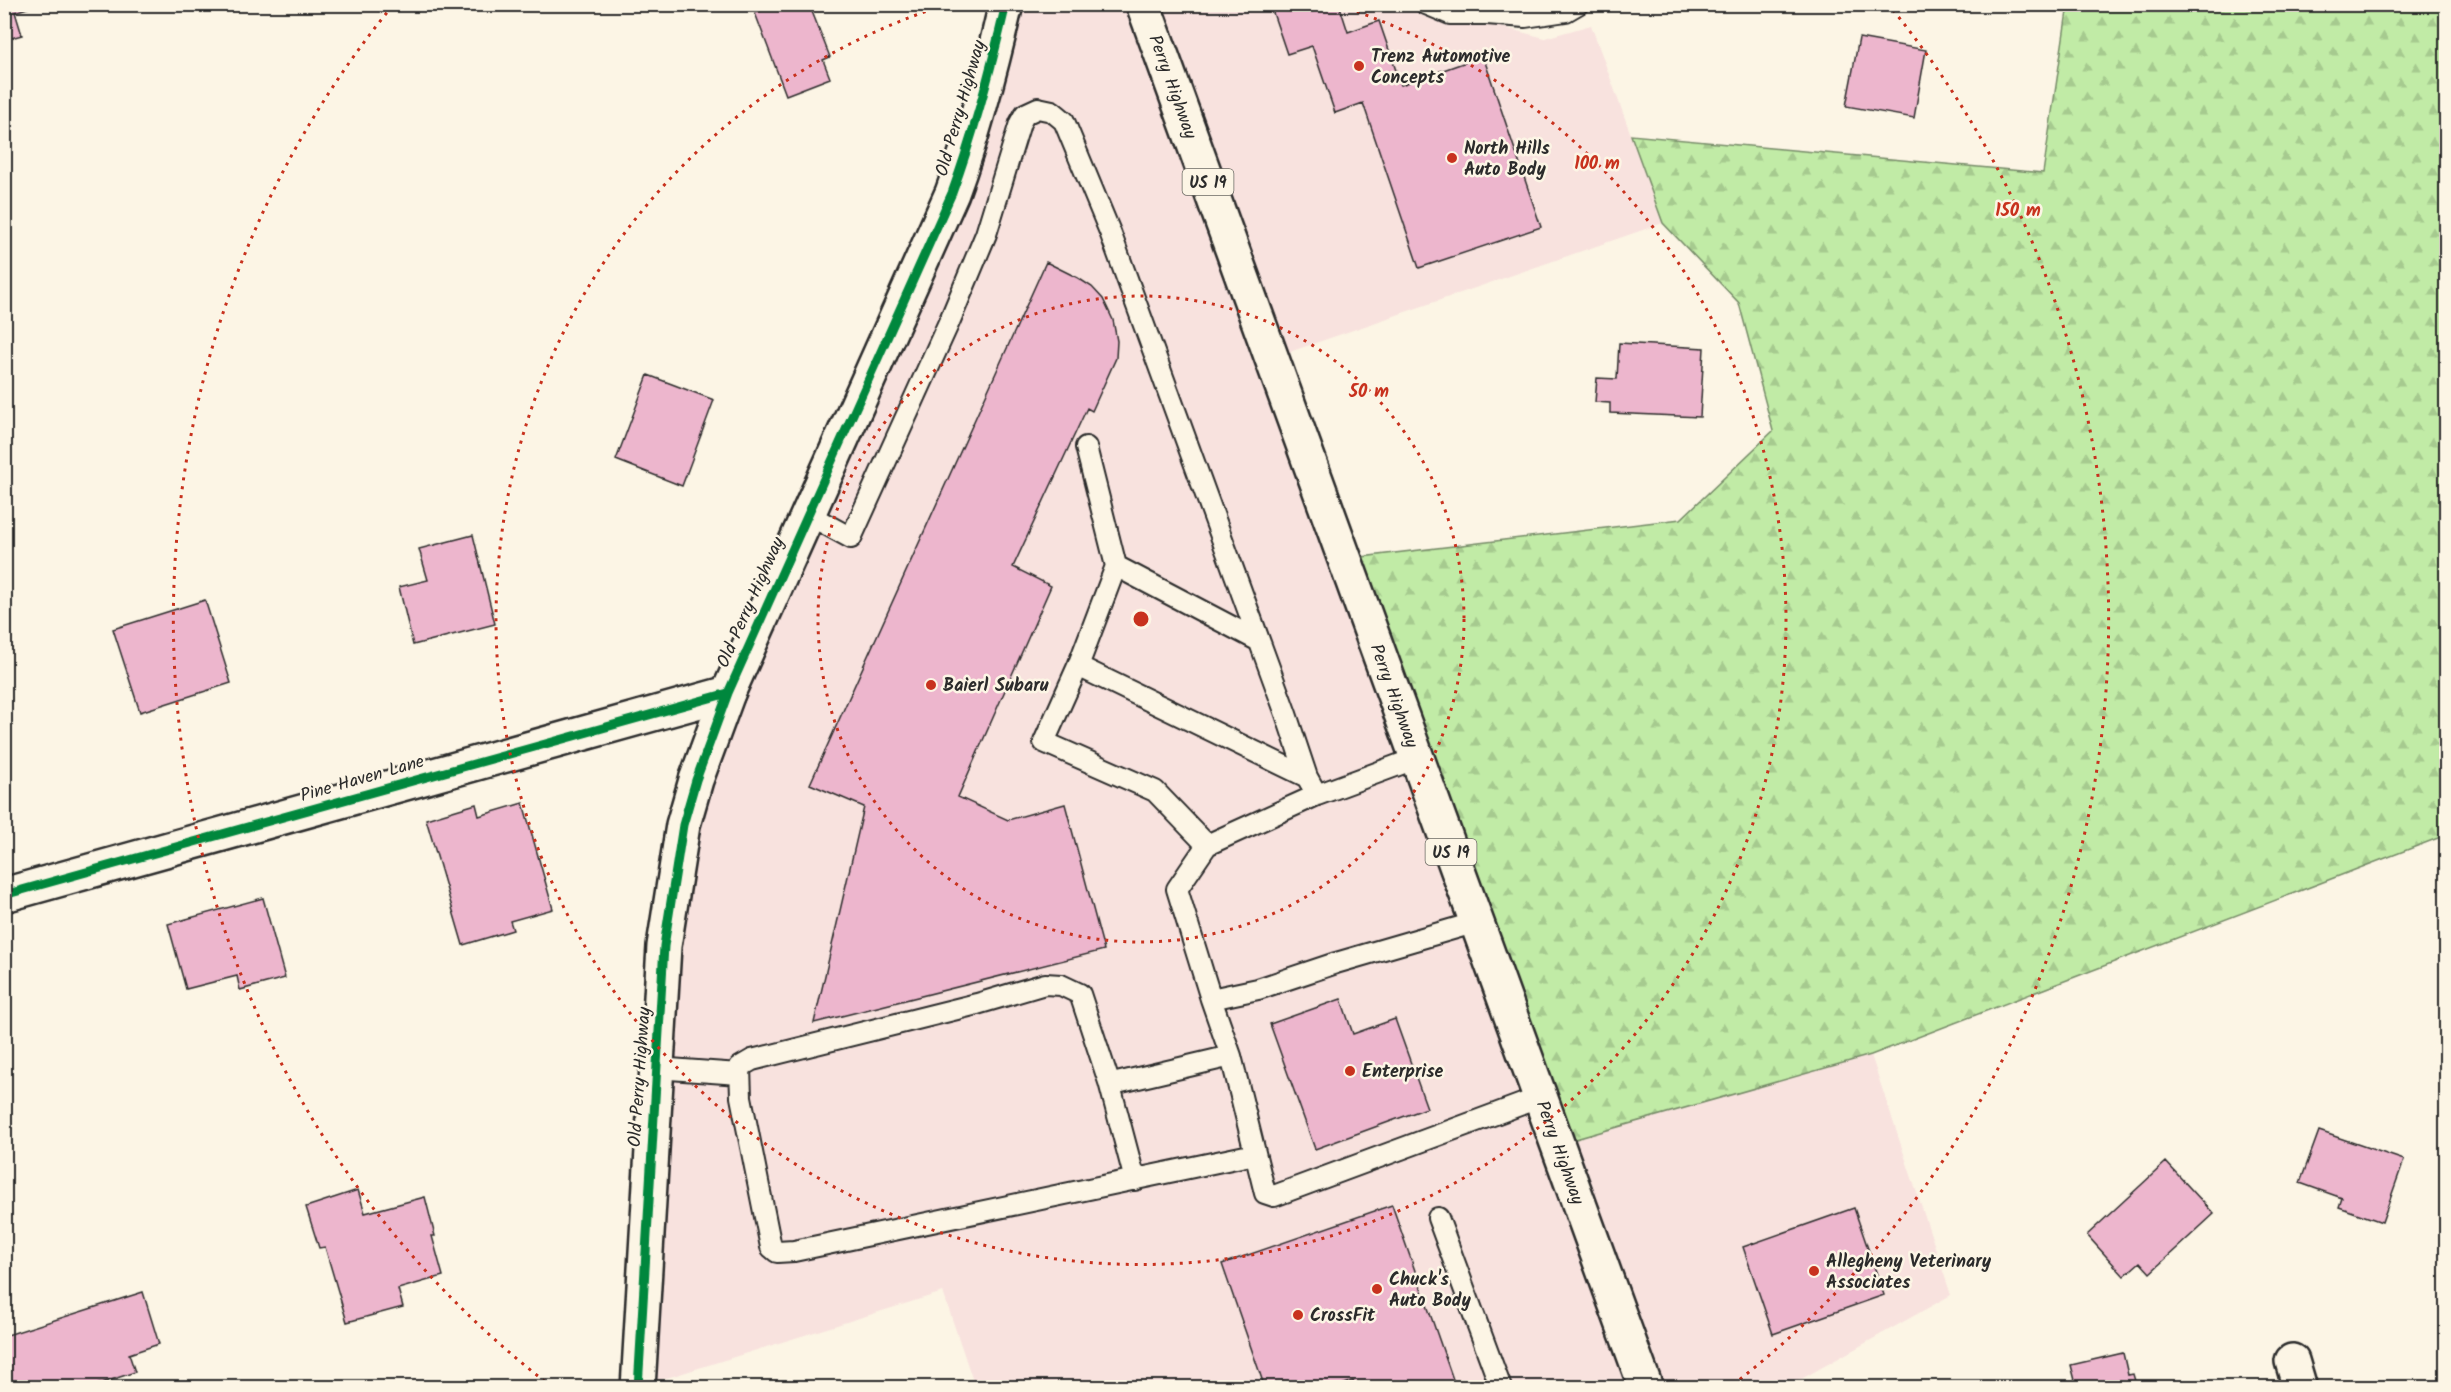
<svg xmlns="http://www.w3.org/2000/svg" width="2451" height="1392" font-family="Kalam,sans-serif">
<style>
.built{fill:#f8e2de}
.forest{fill:url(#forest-firs);stroke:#768b68;stroke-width:1.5}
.building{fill:#edb6cd;stroke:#2b2b2b;stroke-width:1.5}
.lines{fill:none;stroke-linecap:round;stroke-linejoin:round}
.service-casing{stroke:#2b2b2b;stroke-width:24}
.minor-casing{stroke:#2b2b2b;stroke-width:38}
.tertiary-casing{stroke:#2b2b2b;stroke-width:38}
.primary-casing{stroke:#2b2b2b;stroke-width:38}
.service{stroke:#fcf5e5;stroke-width:20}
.minor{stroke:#fcf5e5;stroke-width:33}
.tertiary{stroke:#fcf5e5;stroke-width:33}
.primary{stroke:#fcf5e5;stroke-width:33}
.cycleway-casing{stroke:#fcf5e5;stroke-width:13}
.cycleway{stroke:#00873e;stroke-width:9}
.ring{fill:none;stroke:#c8321e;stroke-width:3;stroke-dasharray:3 6}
.poi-dot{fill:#c8321e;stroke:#fcf5e5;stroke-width:2}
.labels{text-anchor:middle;stroke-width:5;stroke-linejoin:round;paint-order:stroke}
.shield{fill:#fcf5e5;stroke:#6a6863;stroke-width:1.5}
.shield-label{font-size:16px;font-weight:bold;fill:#2b2b2b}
.poi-label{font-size:18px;font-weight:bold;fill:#2b2b2b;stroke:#fcf5e5;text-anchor:start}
.street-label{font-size:18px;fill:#2b2b2b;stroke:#fcf5e5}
.centre{fill:#c8321e;stroke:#fcf5e5;stroke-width:3}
.ring-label{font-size:18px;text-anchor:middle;font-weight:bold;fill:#c8321e;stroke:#fcf5e5;stroke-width:5;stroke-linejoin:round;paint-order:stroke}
</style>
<defs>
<pattern id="forest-firs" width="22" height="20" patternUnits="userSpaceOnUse" patternTransform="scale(1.5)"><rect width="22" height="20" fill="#c1eba6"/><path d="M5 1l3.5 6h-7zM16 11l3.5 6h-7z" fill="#a6ca8f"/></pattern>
</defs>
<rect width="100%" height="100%" fill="#fcf5e5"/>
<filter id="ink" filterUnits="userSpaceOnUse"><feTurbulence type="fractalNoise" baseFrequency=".0167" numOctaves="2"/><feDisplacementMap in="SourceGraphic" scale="12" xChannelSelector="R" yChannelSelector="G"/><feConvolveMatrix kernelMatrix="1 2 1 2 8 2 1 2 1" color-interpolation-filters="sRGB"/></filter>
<g filter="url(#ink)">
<path class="built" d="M1006,5H1426L1450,14L1545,38L1591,25L1663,223L1272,358L1558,1144L1871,1055L1951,1295L1787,1387H975L943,1292L638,1387L683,825L952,193Z"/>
<path class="forest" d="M2068,5H2446V835L1871,1055L1558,1144L1345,559L1681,519L1773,431L1739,303L1663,223L1631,135L2043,173Z"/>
<path class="building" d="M4,4L33,6L15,12L22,35L4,40Z
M776,4H809L830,57L823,60L830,78L786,95L755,13Z
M1270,4H1339L1348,32L1379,21L1401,85L1483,56L1541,227L1419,268L1363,103L1335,113L1312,46L1287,54Z
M1859,38L1926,50L1914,118L1846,106Z
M1046,262L1078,278L1092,287L1103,299L1113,320L1117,341L1116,358L1092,411L1087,408L1013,567L1051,586L958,797L1008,820L1065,804L1104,950L814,1023L864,807L810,784Z
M1619,343L1704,348L1700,417L1610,413V403L1595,402L1597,378L1617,379Z
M648,375L714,400L682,486L616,460Z
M473,535L495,624L413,645L399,587L428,580L419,549Z
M205,600L231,683L140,712L113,629Z
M523,803L553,909L510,921L513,930L463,945L426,819L476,804L479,816Z
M263,898L285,978L240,990L237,976L186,989L168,924Z
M1341,999L1353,1034L1395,1019L1427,1108L1315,1149L1270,1024Z
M2319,1131L2404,1160L2382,1222L2339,1207L2342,1198L2300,1183Z
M2166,1162L2214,1214L2150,1273L2140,1262L2124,1276L2087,1235Z
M358,1190L365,1213L425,1197L435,1236H432L443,1276L398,1289L403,1307L347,1322L325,1247L319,1248L306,1207Z
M1392,1205L1456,1388H1356L1353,1381L1333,1388H1265L1222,1264Z
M1854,1208L1884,1295L1773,1334L1743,1247Z
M143,1292L159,1344L129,1354L135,1372L87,1388H4V1336Z
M2123,1353L2128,1375L2133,1374L2137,1388H2077L2071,1365Z"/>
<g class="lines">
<defs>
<path id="service" d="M1426,4L1450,14H1487L1525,17L1566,11L1578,4
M1086,447L1116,566L1078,666L1044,742L1155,791L1207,845
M807,514L851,538L950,320L986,234L1020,123L1025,114L1038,108L1052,111L1064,121L1110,232L1286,714L1307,777L1317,795
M1116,566L1259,641
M1078,666L1307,777
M1477,922L1336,963L1258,989L1211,999L1231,1056L1265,1193L1274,1196L1541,1097
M1211,999L1177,889L1207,845L1317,795L1417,758
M1231,1056L1117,1083L1109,1082L1080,994L1061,985L1045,984L977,1004L752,1060L740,1067L741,1097L771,1247L777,1252L794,1251L1255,1154
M656,1068L739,1074
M1109,1082L1135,1180
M1438,1218L1501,1388"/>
<path id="minor" d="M4,895L728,693
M2292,1361L2300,1388"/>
<path id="tertiary" d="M638,1388L664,946L683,825L696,780L728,693L952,193C975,131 991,69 1006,4"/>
<g id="primary">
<path id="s1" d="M1143,4L1646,1388"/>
</g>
</defs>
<use href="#service" class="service-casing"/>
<use href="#minor" class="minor-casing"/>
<use href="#tertiary" class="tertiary-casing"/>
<use href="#primary" class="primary-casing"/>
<use href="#service" class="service"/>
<use href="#minor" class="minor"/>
<use href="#tertiary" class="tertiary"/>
<use href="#primary" class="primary"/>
<defs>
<path id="cycleway" d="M4,895L728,693
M638,1388L664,946L683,825L696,780L728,693L952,193C975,131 991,69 1006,4"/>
</defs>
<use href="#cycleway" class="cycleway-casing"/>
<use href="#cycleway" class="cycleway"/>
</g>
</g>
<g class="ring">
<circle cx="1141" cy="619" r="323"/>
<path d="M1340 6A645 645 0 1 1 942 6"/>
<path d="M552 1387A968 968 0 0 1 389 10M1893 10A968 968 0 0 1 1730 1387"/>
</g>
<g class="poi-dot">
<circle cx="1359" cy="66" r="6"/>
<circle cx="1452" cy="158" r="6"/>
<circle cx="931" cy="685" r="6"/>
<circle cx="1350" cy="1071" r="6"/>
<circle cx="1814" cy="1271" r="6"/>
<circle cx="1377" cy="1289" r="6"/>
<circle cx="1298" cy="1315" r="6"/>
</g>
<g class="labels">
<g class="shield">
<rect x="1182.5" y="169" width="51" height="26" rx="4.5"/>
<rect x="1425.5" y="839" width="51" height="26" rx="4.5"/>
</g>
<g class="shield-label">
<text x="1208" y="188">US 19</text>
<text x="1451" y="858">US 19</text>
</g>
<g class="poi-label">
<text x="1371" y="62">Trenz Automotive<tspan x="1371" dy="21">Concepts</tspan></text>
<text x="1464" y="154">North Hills<tspan x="1464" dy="21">Auto Body</tspan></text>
<text x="943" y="691">Baierl Subaru</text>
<text x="1362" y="1077">Enterprise</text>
<text x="1826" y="1267">Allegheny Veterinary<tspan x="1826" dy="21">Associates</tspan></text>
<text x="1389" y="1285">Chuck's<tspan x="1389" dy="21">Auto Body</tspan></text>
<text x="1310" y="1321">CrossFit</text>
</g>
<g class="street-label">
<text dy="6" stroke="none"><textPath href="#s1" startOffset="88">Perry Highway</textPath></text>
<text transform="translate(960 108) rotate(-74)" y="6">Old Perry Highway</text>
<text transform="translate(750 602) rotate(-66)" y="6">Old Perry Highway</text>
<text dy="6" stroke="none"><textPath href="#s1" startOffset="736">Perry Highway</textPath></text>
<text transform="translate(362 778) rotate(-16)" y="6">Pine Haven Lane</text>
<text transform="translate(639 1077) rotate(-86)" y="6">Old Perry Highway</text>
<text dy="6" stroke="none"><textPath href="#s1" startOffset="1222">Perry Highway</textPath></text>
</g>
</g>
<circle cx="1141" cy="619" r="9" class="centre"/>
<g class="ring-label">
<text x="1597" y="169">100 m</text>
<text x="2018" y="216">150 m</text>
<text x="1369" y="397">50 m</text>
</g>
<rect width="2451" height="1392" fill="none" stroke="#fcf5e5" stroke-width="24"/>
<rect x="12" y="12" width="2427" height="1368" fill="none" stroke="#2b2b2b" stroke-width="2" filter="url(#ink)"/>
</svg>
